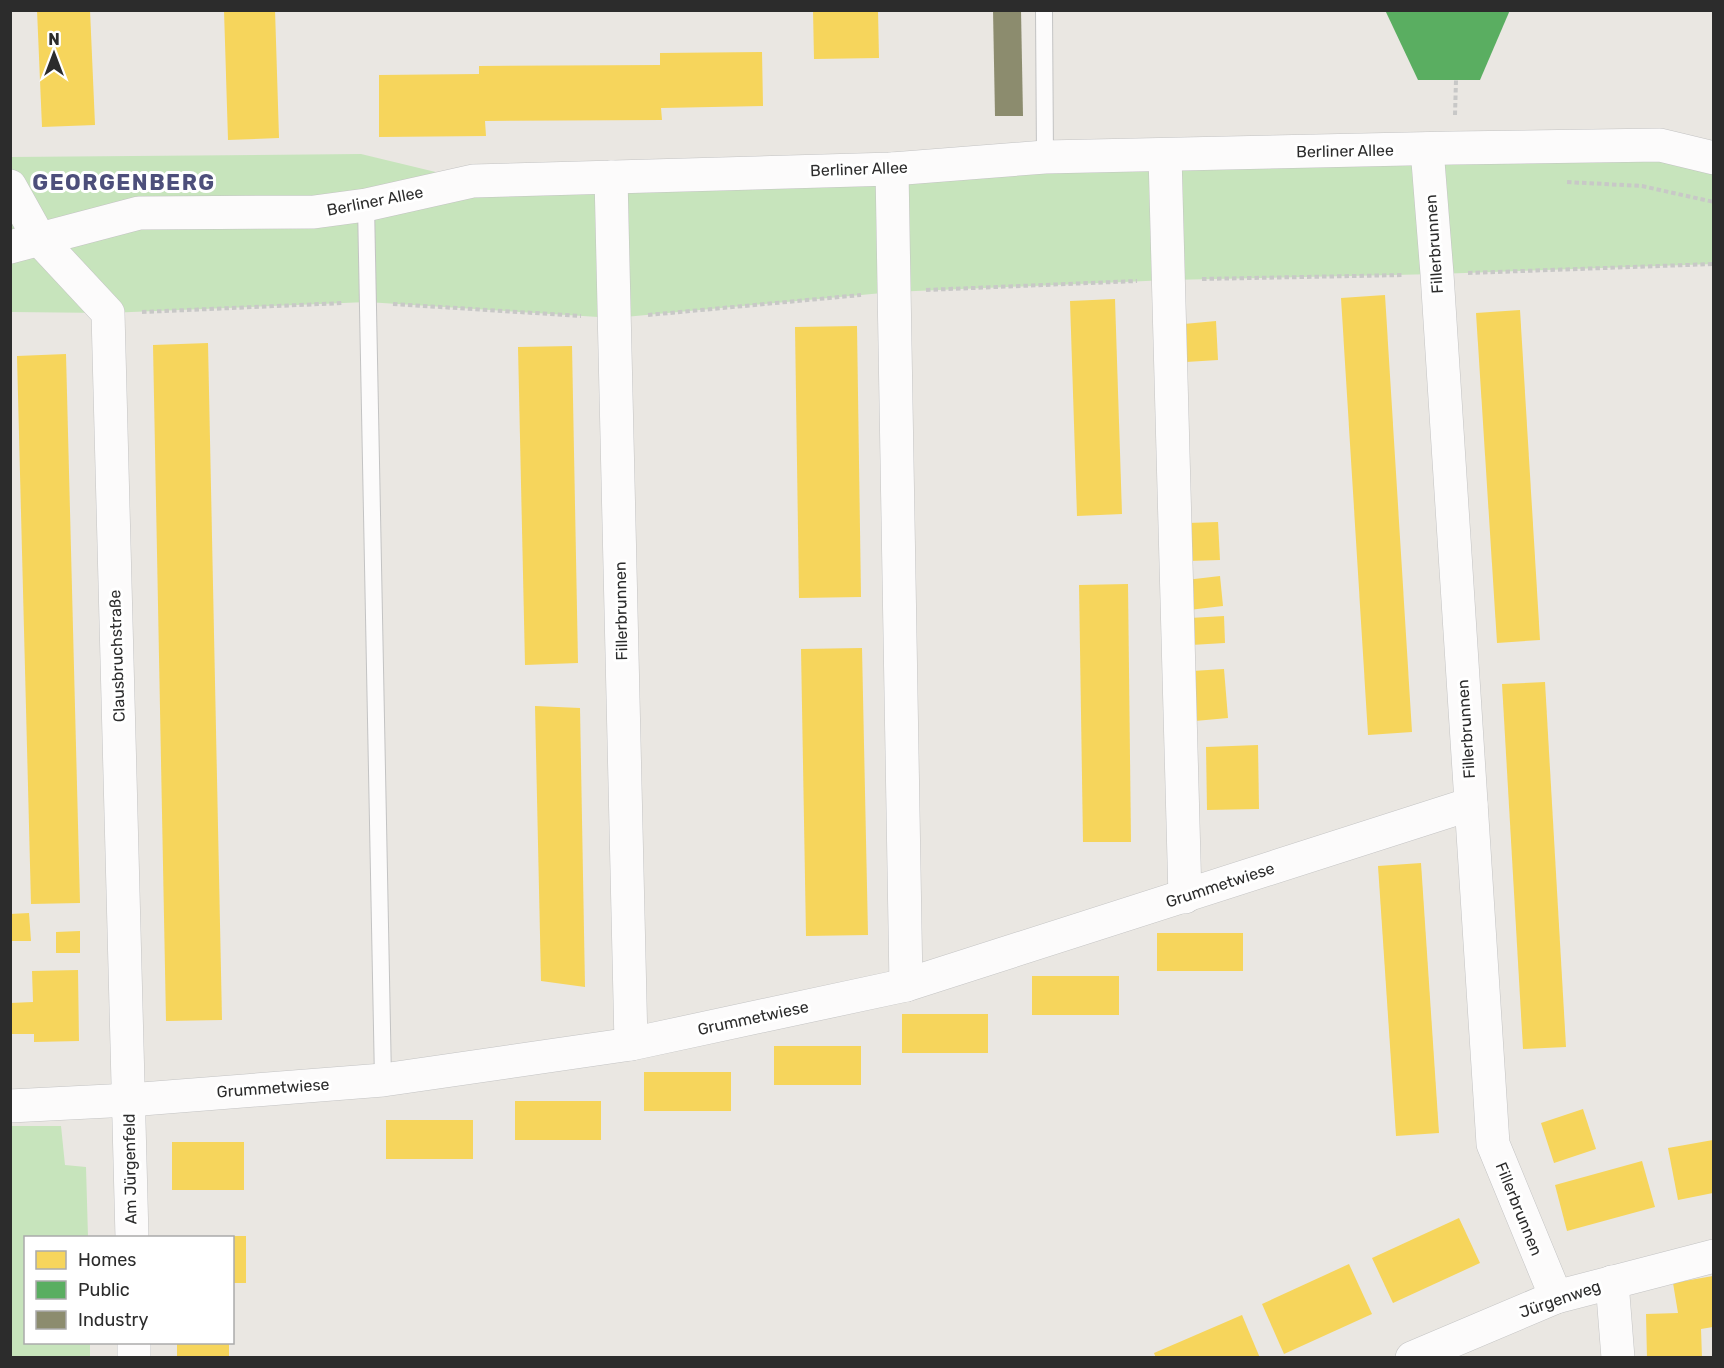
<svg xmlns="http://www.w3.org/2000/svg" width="1724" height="1368" viewBox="0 0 1724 1368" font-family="Rubik,sans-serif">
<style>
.green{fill:#c7e4bc}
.homes{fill:#f6d55c}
.public{fill:#5aae61}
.industry{fill:#8c8c6e}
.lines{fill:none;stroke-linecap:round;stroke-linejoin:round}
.lane-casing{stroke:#c3c3c3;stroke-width:18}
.street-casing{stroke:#c3c3c3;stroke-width:34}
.secondary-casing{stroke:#c3c3c3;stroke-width:34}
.path{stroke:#c8c8c7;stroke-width:4;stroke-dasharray:4.5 3;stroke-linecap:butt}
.lane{stroke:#fcfbfb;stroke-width:16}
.street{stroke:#fcfbfb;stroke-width:33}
.secondary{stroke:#fcfbfb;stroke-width:33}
.labels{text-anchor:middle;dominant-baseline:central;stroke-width:6;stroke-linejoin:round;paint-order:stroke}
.street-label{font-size:16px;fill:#2c2c2c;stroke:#fff}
.district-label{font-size:22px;font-weight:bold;letter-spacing:1.5px;fill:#4d4f7b;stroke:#fff}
</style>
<rect width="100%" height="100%" fill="#eae7e2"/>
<!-- green -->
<g class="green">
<path d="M361 154 473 181 1713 158V264L1437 274 1168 280 893 292 614 318 367 302 108 313 11 312 10 157Z"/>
<path d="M11 1126H61L65 1165 86 1167 88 1237 26 1238V1342L90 1343V1357H11Z"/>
</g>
<!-- homes -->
<g class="homes">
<path d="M37 10H90L95 125 42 127Z"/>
<path d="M224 10H275L279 138 228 140Z"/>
<path d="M813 10H878L879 58 814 59Z"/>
<path d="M762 52 763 106 661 108 662 120 485 121 486 136 379 137V75L479 74V66L660 65V53Z"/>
<path d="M1385 295 1412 732 1368 735 1341 298Z"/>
<path d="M1115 299 1122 514 1077 516 1070 301Z"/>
<path d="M1520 310 1540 640 1497 643 1476 313Z"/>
<path d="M1216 321 1218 360 1186 362 1184 324Z"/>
<path d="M857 326 861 597 799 598 795 327Z"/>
<path d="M208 343 222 1020 166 1021 153 345Z"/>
<path d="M572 346 578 663 525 665 518 347Z"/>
<path d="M66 354 80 903 31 904 17 356Z"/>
<path d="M1218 522 1220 560 1188 561 1187 523Z"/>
<path d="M1220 576 1223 606 1189 610 1186 580Z"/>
<path d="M1128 584 1131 842H1083L1079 585Z"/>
<path d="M1224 616 1225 643 1191 645 1190 618Z"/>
<path d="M862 648 868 935 806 936 801 649Z"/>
<path d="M1224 669 1228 718 1195 721 1192 671Z"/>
<path d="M1545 682 1566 1047 1523 1049 1502 684Z"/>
<path d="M535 706 580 708 585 987 541 981Z"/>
<path d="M1258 745 1259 809 1207 810 1206 747Z"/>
<path d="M1421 863 1439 1133 1396 1136 1378 866Z"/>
<path d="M29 913 31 941H10V914Z"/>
<path d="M80 931V953H56V932Z"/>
<rect x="1157" y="933" width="86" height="38"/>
<path d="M78 970 79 1041 34 1042V1034H10V1003L33 1002 32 971Z"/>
<rect x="1032" y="976" width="87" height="39"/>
<rect x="902" y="1014" width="86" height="39"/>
<rect x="774" y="1046" width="87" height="39"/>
<rect x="644" y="1072" width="87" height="39"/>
<rect x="515" y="1101" width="86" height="39"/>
<path d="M1583 1109 1596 1149 1554 1163 1541 1123Z"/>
<rect x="386" y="1120" width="87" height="39"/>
<path d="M1713 1140V1193L1678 1200 1668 1148Z"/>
<rect x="172" y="1142" width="72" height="48"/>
<path d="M1642 1161 1655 1207 1567 1231 1555 1185Z"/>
<path d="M1459 1218 1480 1263 1393 1303 1372 1258Z"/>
<rect x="232" y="1236" width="14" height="47"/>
<path d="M1349 1264 1372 1314 1284 1354 1262 1304Z"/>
<path d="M1713 1276V1327L1701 1329 1702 1358H1647L1646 1314 1678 1313 1673 1283Z"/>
<path d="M1242 1315 1260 1358H1156L1154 1353Z"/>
<rect x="177" y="1342" width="52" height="16"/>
</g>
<!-- public -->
<path class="public" d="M1385 10H1510L1480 80H1418Z"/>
<!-- industry -->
<path class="industry" d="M993 10H1021L1023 116H995Z"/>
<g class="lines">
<!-- lane casing -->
<g class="lane-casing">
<g id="lane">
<path d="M1044 10 1045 157"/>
<path d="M366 205 383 1080"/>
</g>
</g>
<!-- street casing -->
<g class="street-casing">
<g id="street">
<path d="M1427 149 1437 274 1493 1144 1556 1297"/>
<path d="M1165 155 1185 897"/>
<path d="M892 169 906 985"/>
<path d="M611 177 631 1044"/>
<path d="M10 186 40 240 108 313 132 1238"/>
<path d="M10 1106 129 1100 383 1080 631 1044 906 985 1471 804"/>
<path d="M1612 1282 1618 1358"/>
<path d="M134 1342V1358"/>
<path d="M1412 1358 1556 1297 1714 1256"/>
</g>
</g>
<!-- secondary casing -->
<g class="secondary-casing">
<path id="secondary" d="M10 247 139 213 314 212 366 205 473 181 892 169 1045 157 1453 148 1660 145 1714 158"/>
</g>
<!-- path -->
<g class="path">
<path d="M1455 115 1456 80"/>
<path d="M1567 182 1642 186 1714 202"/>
<path d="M1468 273 1714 264"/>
<path d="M1202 279 1404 275"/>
<path d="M926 290 1137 281"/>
<path d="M393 304 581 316"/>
<path d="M142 312 344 303"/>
<path d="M648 315 861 295"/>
</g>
<!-- lane -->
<use href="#lane" class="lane"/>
<!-- street -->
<use href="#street" class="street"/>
<!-- secondary -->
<use href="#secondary" class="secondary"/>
</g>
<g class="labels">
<!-- street labels -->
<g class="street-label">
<text transform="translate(1345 151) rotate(-1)">Berliner Allee</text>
<text transform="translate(859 169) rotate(-2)">Berliner Allee</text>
<text transform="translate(375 201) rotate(-11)">Berliner Allee</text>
<text transform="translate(1434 244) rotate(-94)">Fillerbrunnen</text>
<text transform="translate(621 611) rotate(-91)">Fillerbrunnen</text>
<text transform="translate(117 656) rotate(-92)">Clausbruchstraße</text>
<text transform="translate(1466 729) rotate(-94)">Fillerbrunnen</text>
<text transform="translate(1220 885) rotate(-18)">Grummetwiese</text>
<text transform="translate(753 1018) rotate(-12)">Grummetwiese</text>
<text transform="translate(273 1088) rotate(-4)">Grummetwiese</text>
<text transform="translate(130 1169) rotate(-91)">Am Jürgenfeld</text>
<text transform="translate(1519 1209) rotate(68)">Fillerbrunnen</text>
<text transform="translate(1560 1299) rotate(-19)">Jürgenweg</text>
</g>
<!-- district labels -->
<g class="district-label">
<text x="124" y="182">GEORGENBERG</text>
</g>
</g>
<!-- border -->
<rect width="1724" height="1368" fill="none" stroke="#2c2c2c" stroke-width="24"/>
<!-- legend -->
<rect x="24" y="1236" width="210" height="108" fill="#ffffff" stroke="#ababab" stroke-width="1.5"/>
<rect x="36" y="1251" width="30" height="18" fill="#f6d55c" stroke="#ababab" stroke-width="1.5"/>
<text x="78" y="1266" font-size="18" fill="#2c2c2c">Homes</text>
<rect x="36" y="1281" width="30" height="18" fill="#5aae61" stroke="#ababab" stroke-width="1.5"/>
<text x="78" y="1296" font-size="18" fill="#2c2c2c">Public</text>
<rect x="36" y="1311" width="30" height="18" fill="#8c8c6e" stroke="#ababab" stroke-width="1.5"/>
<text x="78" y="1326" font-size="18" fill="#2c2c2c">Industry</text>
<!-- north arrow -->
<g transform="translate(54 54)" stroke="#ffffff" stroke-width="4.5" paint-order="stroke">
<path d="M0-4.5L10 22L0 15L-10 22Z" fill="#2c2c2c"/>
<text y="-9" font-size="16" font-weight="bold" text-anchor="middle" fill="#2c2c2c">N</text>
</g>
</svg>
